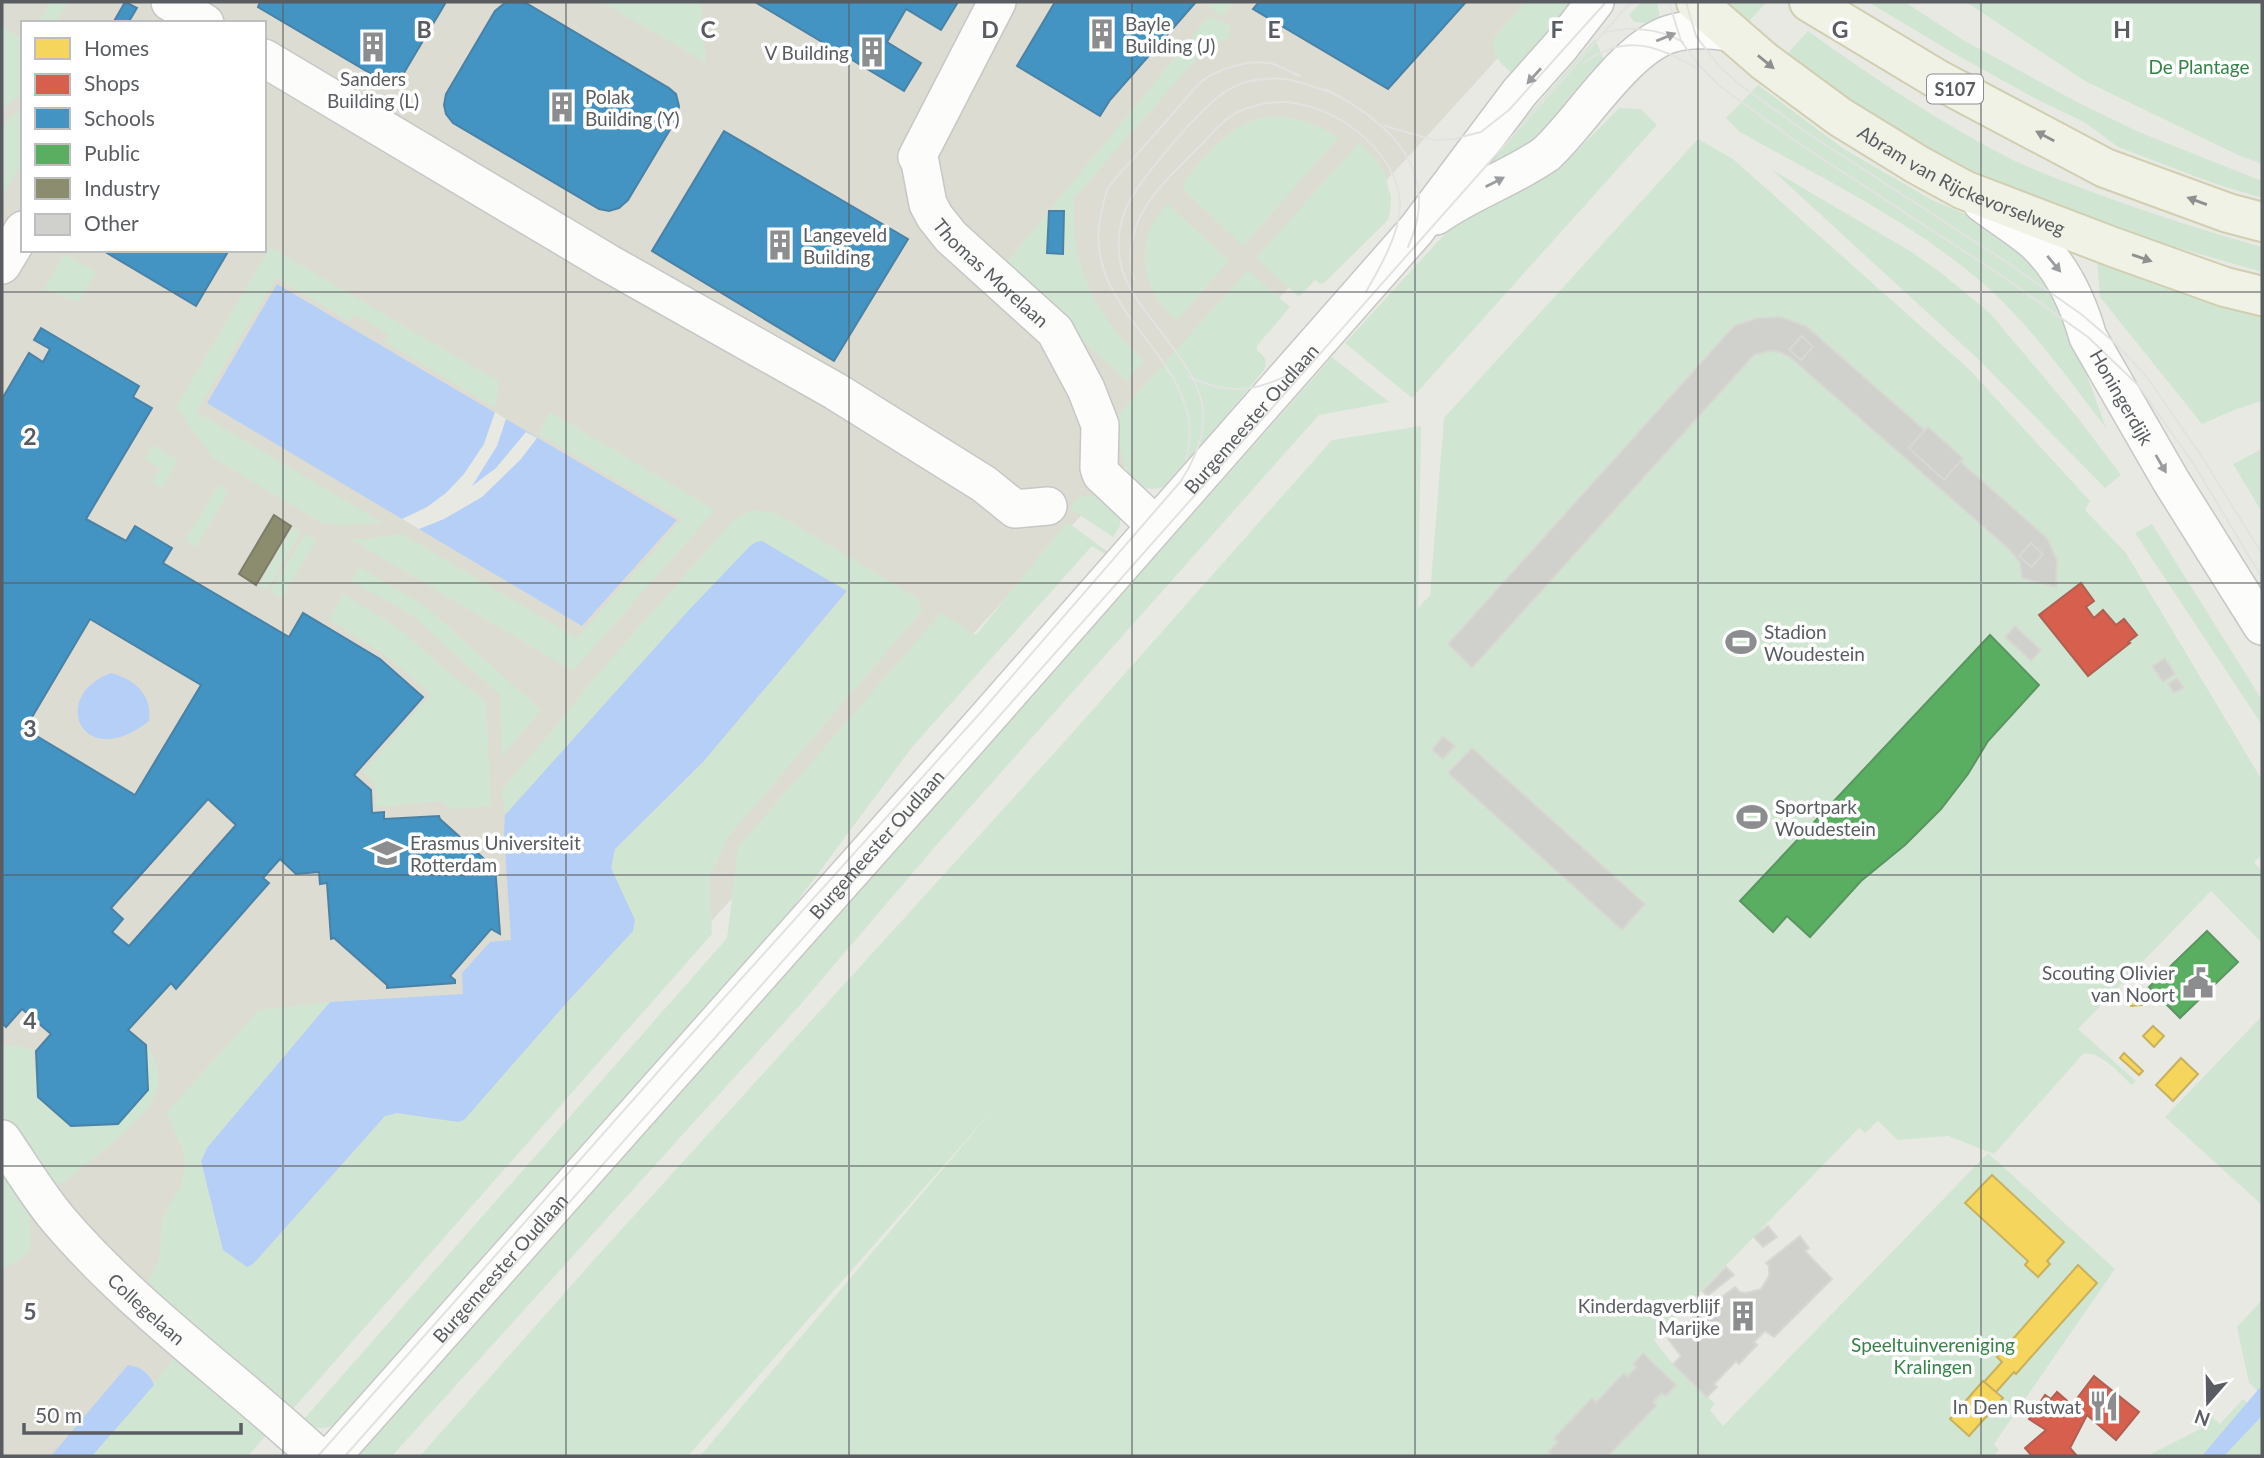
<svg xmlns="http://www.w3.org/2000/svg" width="2264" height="1458" viewBox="0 0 2264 1458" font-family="Lato,sans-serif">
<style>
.education{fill:#dddcd3;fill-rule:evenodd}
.green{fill:#d1e6d2}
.water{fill:#b6cff6}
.pier{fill:#e9e9e4}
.homes{fill:#f6d55c;stroke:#c7b15e;stroke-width:2}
.shops{fill:#d6604d;stroke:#b05f53;stroke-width:2}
.schools{fill:#4393c3;stroke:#4a82a6;stroke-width:2;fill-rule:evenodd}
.public{fill:#5aae61;stroke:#5a9561;stroke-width:2}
.industry{fill:#8c8c6e;stroke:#7d7e6a;stroke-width:2}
.building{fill:#d0d0cd;stroke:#d8d8d3;stroke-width:2}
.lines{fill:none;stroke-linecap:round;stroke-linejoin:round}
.minor-casing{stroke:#c6c7c6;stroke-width:40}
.major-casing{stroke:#d1ceb1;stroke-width:42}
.minor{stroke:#fcfcfb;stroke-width:37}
.major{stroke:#f1f2e6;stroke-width:38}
.tram{stroke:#e2e2e1;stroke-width:2}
.oneway{fill:#9a9c9f}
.oneway2{fill:#8e9090}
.grid{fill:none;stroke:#595c61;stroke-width:2;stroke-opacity:0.55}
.labels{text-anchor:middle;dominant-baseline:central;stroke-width:7;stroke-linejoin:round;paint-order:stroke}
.shield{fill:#fff;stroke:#8b8d90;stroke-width:2}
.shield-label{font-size:18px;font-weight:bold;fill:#595c61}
.poi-label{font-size:19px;fill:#595c61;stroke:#fff;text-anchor:start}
.park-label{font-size:19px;fill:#368348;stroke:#fff}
.street-label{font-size:19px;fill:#595c61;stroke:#fff}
.grid-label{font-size:23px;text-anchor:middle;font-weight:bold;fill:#595c61;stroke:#fff;stroke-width:7;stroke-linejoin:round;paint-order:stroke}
</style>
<rect width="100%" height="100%" fill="#e9e9e4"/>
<!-- education -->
<path class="education" d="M2 2H1549L224 1456H2ZM23 23H264V250H23Z"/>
<!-- green -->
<g class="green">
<path d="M51 2H68L55 23H38Z"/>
<path d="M602 2H701L706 63Z"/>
<path d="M1209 2H1234L1222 16 1206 5Z"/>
<path d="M1525 2H1579L1519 79C1506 67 1489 58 1494 38Z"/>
<path d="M1641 2H1657L1661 25 1634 22 1629 15Z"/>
<path d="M1727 2H1767L1748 22 1731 8Z"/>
<path d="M1868 2H1905L1963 40 2081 104 2139 132 2262 181V198L2210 182 2118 147 2084 122 2036 99 1950 51Z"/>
<path d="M1966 2H2262V164L2240 156 2085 81Z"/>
<path d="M1209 16 1230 26 1229 38 1203 51 1074 198C1075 215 1073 235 1077 252 1089 299 1109 328 1144 361L1127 381 1003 267Z"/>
<path d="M2 27 23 39V94L2 109Z"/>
<path d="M1808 31C1872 77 1940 123 2011 159 2038 172 2066 182 2095 193 2150 213 2205 231 2262 247V272L2144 238 2011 195 1892 131 1788 53Z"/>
<path d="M1595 39 1608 70 1573 114 1516 153 1485 164Z"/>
<path d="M1758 85 1844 149 1932 200 1982 221 2035 254 2072 334 2106 428C2068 379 2032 327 1985 285 1913 222 1823 179 1740 132L1726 118Z"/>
<path d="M23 108V161L4 193 2 192V128L11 116Z"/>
<path d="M1619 108 1641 109 1657 125 1412 398 1345 343 1443 236 1472 212 1544 174 1571 157Z"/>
<path d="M1273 116C1297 117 1318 124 1338 138L1243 246 1184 190 1185 180C1210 151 1233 120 1273 116Z"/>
<path d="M1698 139 1733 159 1969 369 2090 501 2085 510 2126 553 2262 780V855L2254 862 2262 871V943L2211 891 2078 1029 2136 1081 2132 1085C2120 1075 2100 1050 2083 1054L1994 1154 1948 1136 1898 1140 1878 1121 1865 1133 1859 1128 1654 1340 1673 1364 1715 1404 1710 1410 1723 1426 1988 1153 2115 1269 1994 1444 1999 1450 1993 1456H700L991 1112 688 1456H420L600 1253 1065 741 1332 440 1421 426 1418 608 1430 595 1444 418Z"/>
<path d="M1359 143 1375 158 1384 172 1391 197 1390 213 1388 220 1325 282 1321 284 1315 280 1299 297 1256 258Z"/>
<path d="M1771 169 1910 251 1939 271 1990 313 2078 418 2121 475 2105 488 1979 360Z"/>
<path d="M1168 204 1229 261 1177 320C1140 292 1132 237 1168 204Z"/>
<path d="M270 247 499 382 495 408 385 342 389 335 354 314 349 321 276 278 196 412 383 523 343 525 322 523 213 458 176 407Z"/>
<path d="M64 254 96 272 79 302 44 289Z"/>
<path d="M2097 260 2262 307V401L2237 409 2202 424 2100 297Z"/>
<path d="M1248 270 1290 307 1257 346V350C1265 357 1268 360 1264 370L1169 485C1124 504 1122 452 1115 422L1117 416Z"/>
<path d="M1332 357 1389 402 1319 415 934 848 800 1005 392 1456H353L1031 697Z"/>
<path d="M550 412 715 510 573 671 350 539H366L402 534 577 638 682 519 539 434Z"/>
<path d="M153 445 178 460 162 488 152 483 160 468 145 459Z"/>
<path d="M2262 449V512L2233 464Z"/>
<path d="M219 484 228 493 196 547 185 540Z"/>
<path d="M1083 496C1103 496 1108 501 1120 515V526L1113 537 1069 508 1077 499Z"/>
<path d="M754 510 775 513 919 599 922 611 728 837 709 878 712 934 292 1410 149 1284C149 1274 156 1268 159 1259 162 1247 160 1234 162 1221 165 1211 172 1202 177 1193 195 1156 179 1147 167 1112L259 1010 330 1002 207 1148 247 1267 253 1264 385 1116 397 1113 458 1122 633 931 635 920 611 868 615 849 703 762 847 592 762 541 756 542 688 611 505 815 502 789 563 718 587 686 731 523 742 515Z"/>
<path d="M1067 522 1108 552 1106 555 1092 546 913 746 773 934 342 1421C327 1430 317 1431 303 1420L727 938 738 847 941 613 976 635Z"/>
<path d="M2152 524 2262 700V725L2135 533Z"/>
<path d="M293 527 301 532 267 590 259 585Z"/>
<path d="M305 534 316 540 282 598 270 591Z"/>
<path d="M359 567 425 606 541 710 502 756 500 695 411 614 351 581Z"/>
<path d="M343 594 401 630 438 664 486 701 491 806 449 809 442 801 377 807 375 784 363 772 431 694 383 653 329 620Z"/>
<path d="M2262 1016V1205L2165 1117Z"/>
<path d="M2 1045 28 1048 33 1051 38 1097 73 1127 118 1124 147 1092 148 1090 146 1045C152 1050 153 1056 156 1064 159 1074 160 1085 155 1096 144 1121 91 1160 68 1179L61 1183 50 1181 2 1117Z"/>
<path d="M2 1168 29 1212 31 1247 24 1257 2 1270Z"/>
<path d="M2262 1300V1385L2258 1391 2249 1383 2237 1327Z"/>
<path d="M178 1354 268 1433 248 1456H92Z"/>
<path d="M2243 1399 2255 1410 2262 1401V1456H2147L2200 1429 2211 1416 2220 1424Z"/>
</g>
<!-- water -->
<g class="water">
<path d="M277 284 677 520 582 626 207 403Z"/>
<path d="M762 541 847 591 703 762 615 849 611 868 635 920 633 931 570 999 464 1120 458 1122 397 1113 385 1116 253 1264 247 1267 223 1250 201 1161 207 1148 330 1002 463 994 462 973 490 942 511 940 504 833 505 815 688 611 750 546 756 542Z"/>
<path d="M111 673C135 680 152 694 149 721 82 774 48 696 111 673Z"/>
<path d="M128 1365C141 1367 149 1373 154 1385L92 1456H51Z"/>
<path d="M2262 1385V1414L2260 1418 2224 1456H2202Z"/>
</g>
<!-- pier -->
<path class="pier" d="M495 412 506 419 497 446 472 486 496 468 526 432 537 438 521 459 482 497 444 519 419 529 402 519 427 507 446 493 464 474 484 444Z"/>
<!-- homes -->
<g class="homes">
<path d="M2132 996 2143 997 2142 1005 2131 1006Z"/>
<path d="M2153 1026 2164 1036 2154 1047 2143 1036Z"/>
<path d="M2124 1053 2143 1071 2139 1075 2120 1058Z"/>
<path d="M2181 1058 2198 1074 2173 1101 2156 1085Z"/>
<path d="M1992 1175 2064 1242 2047 1261 2050 1264 2038 1277 2025 1265 2028 1261 1965 1203Z"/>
<path d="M2078 1265 2097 1283 2016 1374 2014 1372 1996 1392 1984 1382 2002 1362 1997 1357Z"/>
<path d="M1983 1381 2003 1398 1969 1436 1950 1419Z"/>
</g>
<!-- shops -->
<g class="shops">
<path d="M2081 583 2094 601 2086 607 2094 618 2103 610 2116 625 2124 619 2137 635 2128 642 2130 643 2088 676 2039 615Z"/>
<path d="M2094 1376 2139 1412 2116 1440 2087 1415 2070 1448 2077 1456H2032L2025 1448 2046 1430 2029 1419 2045 1395 2051 1399 2057 1392 2072 1405Z"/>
</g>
<!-- schools -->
<g class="schools">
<path d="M125 2 137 8 128 23H113Z"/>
<path d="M260 2H446L395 88 258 7Z"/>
<path d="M506 2 526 3 669 88 676 94 679 106 677 118 628 200 619 208 609 211 599 209 453 123 446 114 444 105 446 94 495 11Z"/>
<path d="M755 2H958L941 30 906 9 887 42 921 63 904 91Z"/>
<path d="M1055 2H1196L1110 100 1100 116 1017 66Z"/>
<path d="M1259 2H1466L1388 89 1253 9Z"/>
<path d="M724 131 908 239 834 361 652 251Z"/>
<path d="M1049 211H1064L1063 254 1047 253Z"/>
<path d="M102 250H229L196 306Z"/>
<path d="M41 328 139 386 133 397 152 408 86 519 126 541 135 526 172 548 163 563 289 637 303 613 380 659 423 697 354 775 371 790 372 813 384 812V819L439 816 440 819 492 866 495 865 500 934 491 929 450 976 455 980V983L387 988V985L334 938 331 939 327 883 320 884 319 872 296 874 280 859 263 878 269 883 176 989 171 983 128 1030 146 1045 148 1090 118 1124 71 1126 38 1097 36 1051 51 1034 22 1009 6 1027 2 1023V399L29 353 43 362 50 349 34 340ZM90 619 201 685 135 795 25 729ZM208 799 236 825 129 946 112 932 123 919 111 908Z"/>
</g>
<!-- public -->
<g class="public">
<path d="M1990 635 2039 685 1988 741 1968 774 1941 809 1905 845 1861 881 1810 937 1787 916 1773 932 1740 901Z"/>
<path d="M2207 931 2238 962 2180 1018 2149 987Z"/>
</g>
<!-- industry -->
<path class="industry" d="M274 515 291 526 256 585 239 574Z"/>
<!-- building -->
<g class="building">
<path d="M1781 317 1806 326 2047 538 2057 560 2056 587 2022 578 2020 562 2010 550 1790 357 1779 352 1769 351 1754 355 1472 668 1448 644 1734 326 1757 318Z"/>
<path d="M1802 336 1813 347 1801 360 1789 350Z"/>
<path d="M1928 427 1963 458 1944 480 1909 448Z"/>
<path d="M2031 543 2043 554 2031 567 2019 556Z"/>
<path d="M2015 626 2041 650 2031 661 2005 637Z"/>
<path d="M2165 658 2175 674 2163 682 2152 666Z"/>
<path d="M2177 678 2184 688 2174 693 2168 684Z"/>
<path d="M1443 736 1455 746 1443 759 1432 750Z"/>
<path d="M1472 748 1645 904 1622 930 1448 773Z"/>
<path d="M1768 1226 1777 1237 1763 1247 1754 1237Z"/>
<path d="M1800 1236 1809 1248 1805 1251 1832 1279 1774 1337 1765 1331 1754 1342 1757 1345 1739 1364 1736 1361 1714 1384 1717 1387 1707 1397 1673 1364 1681 1356 1668 1339 1691 1320 1699 1309 1711 1305 1735 1287 1740 1292 1746 1293 1761 1289 1769 1276V1266L1766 1263Z"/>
<path d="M1726 1267 1734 1275 1707 1296 1703 1291Z"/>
<path d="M1643 1353 1676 1385 1666 1396 1662 1393 1653 1402 1657 1405 1608 1456H1551L1552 1455 1548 1452 1558 1442 1554 1438 1592 1398 1596 1402 1624 1373 1627 1377 1636 1368 1633 1364Z"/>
</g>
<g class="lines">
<!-- minor casing -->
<g class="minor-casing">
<g id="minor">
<path d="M170 2 205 23"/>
<path id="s1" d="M997 2 917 157 920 162 928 204 935 217 951 237 1055 331 1086 389 1100 425 1099 468 1101 474 1155 525"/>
<path d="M264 58 608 263 835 391 984 484 1015 509 1048 506"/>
<path id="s2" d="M1982 203C1999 216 2019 228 2035 242 2062 267 2078 302 2088 337L2171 481 2262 626"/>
<path d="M1436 216C1471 191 1512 178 1546 154 1582 121 1624 49 1670 34 1689 28 1709 29 1729 32"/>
<path d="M2 265 23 230"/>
<path id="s3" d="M2 1139C20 1165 37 1194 57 1218 132 1307 232 1377 317 1456"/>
<path id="s4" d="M332 1456 936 776 1416 230 1519 93 1560 47 1595 2"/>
</g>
</g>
<!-- major casing -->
<g class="major-casing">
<g id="major">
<path id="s5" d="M1696 2 1764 61 1840 117 1918 165 1964 190 2113 247 2225 287 2262 296"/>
<path d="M1809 2 1937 79 2105 168 2228 213 2262 222"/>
</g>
</g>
<!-- minor -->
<use href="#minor" class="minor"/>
<!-- major -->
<use href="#major" class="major"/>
<!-- tram -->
<g class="tram">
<path d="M1669 2 1681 41 1698 64 1721 87 1797 142 2002 276 2088 337 2138 385 2195 466 2262 578"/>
<path d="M1686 2 1696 36 1718 65 1740 85 1803 130 2008 263 2081 314 2115 343 2147 377 2204 460 2262 554"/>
<path d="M1602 33C1629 26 1659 28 1683 42"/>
<path d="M1583 63C1624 34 1656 44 1696 68"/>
<path d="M1325 89C1389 121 1443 171 1408 247"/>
<path d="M1385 126 1434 140 1453 139 1481 132 1509 110 1606 2"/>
<path d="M1134 279C1127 259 1131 236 1140 217 1153 190 1178 169 1198 148 1208 138 1217 126 1228 118 1239 110 1255 105 1268 103 1323 94 1402 149 1400 208 1398 237 1380 267 1366 292"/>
<path d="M1189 377C1232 397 1261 391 1301 368"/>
<path d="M1186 460C1213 362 1082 317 1100 219 1102 209 1104 197 1108 188 1114 178 1125 168 1133 159 1154 135 1175 111 1196 87 1212 69 1253 57 1276 65 1284 68 1292 73 1300 76"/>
<path d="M318 1456 679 1048 981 712 1181 481C1229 405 1191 373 1146 312 1134 295 1123 280 1120 260 1117 244 1119 228 1124 213 1135 183 1193 118 1218 97 1225 91 1237 85 1246 82 1282 73 1301 82 1334 94"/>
<path d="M345 1456 1631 2"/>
</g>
</g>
<!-- one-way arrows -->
<defs><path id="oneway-solid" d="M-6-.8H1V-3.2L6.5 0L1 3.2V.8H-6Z" transform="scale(1.75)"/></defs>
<g class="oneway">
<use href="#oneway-solid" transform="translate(1666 37) rotate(-22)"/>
<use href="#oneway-solid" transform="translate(1534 76) rotate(132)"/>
<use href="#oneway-solid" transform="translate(1495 182) rotate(-27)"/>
<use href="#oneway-solid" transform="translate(2054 264) rotate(50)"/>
<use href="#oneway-solid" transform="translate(2161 464) rotate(60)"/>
</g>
<g class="oneway2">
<use href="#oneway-solid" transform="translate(1766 62) rotate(39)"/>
<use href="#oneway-solid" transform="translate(2045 136) rotate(-152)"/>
<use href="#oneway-solid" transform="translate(2197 201) rotate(-160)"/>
<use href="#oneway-solid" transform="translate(2142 258) rotate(19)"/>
</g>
<!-- grid -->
<path class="grid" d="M283 2V1456M566 2V1456M849 2V1456M1132 2V1456M1415 2V1456M1698 2V1456M1981 2V1456M2 292H2262M2 583H2262M2 875H2262M2 1166H2262"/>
<!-- icons -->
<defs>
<g id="building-bare" transform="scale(2.415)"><path d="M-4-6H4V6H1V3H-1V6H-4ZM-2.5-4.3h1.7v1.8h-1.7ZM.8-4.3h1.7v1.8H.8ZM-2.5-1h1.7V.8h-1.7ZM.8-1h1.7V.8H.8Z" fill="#8b8d8f" stroke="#fff" stroke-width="2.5" paint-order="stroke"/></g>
<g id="stadium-bare" transform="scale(2.415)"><path d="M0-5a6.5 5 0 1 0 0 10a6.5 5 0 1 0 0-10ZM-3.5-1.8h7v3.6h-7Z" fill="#8b8d8f" stroke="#fff" stroke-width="2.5" paint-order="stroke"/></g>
<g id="university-bare" transform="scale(2.415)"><path d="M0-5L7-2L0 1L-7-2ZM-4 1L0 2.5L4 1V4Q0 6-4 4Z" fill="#8b8d8f" stroke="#fff" stroke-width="2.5" paint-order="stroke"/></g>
<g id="civic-bare" transform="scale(2.415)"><path d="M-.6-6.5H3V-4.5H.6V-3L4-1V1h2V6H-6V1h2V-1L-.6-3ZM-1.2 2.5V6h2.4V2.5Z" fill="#8b8d8f" stroke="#fff" stroke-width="2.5" paint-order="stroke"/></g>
<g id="restaurant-bare" transform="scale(2.415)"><path d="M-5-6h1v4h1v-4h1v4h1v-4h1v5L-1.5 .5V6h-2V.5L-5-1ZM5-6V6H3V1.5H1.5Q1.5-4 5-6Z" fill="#8b8d8f" stroke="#fff" stroke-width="2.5" paint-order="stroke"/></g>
</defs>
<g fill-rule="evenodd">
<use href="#building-bare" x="1102" y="34"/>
<use href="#building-bare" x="373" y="47"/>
<use href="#building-bare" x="872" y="52"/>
<use href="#building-bare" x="562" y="107"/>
<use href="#building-bare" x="780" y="245"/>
<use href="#stadium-bare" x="1741" y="642"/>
<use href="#stadium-bare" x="1752" y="817"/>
<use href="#university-bare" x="387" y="853"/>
<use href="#civic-bare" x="2198" y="983"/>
<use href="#building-bare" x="1743" y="1316"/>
<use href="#restaurant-bare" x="2104" y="1406"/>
</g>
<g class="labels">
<!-- shield labels -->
<rect class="shield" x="1927" y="74.5" width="56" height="29" rx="5"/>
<g class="shield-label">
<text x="1955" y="89">S107</text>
</g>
<!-- poi labels -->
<g class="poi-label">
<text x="1125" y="23">Bayle<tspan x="1125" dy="22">Building (J)</tspan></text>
<text x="849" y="52" text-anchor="end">V Building</text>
<text x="373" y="78" text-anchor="middle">Sanders<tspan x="373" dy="22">Building (L)</tspan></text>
<text x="585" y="96">Polak<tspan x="585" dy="22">Building (Y)</tspan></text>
<text x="803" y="234">Langeveld<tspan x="803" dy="22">Building</tspan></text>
<text x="1764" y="631">Stadion<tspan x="1764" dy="22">Woudestein</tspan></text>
<text x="1775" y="806">Sportpark<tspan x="1775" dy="22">Woudestein</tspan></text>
<text x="410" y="842">Erasmus Universiteit<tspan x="410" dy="22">Rotterdam</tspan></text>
<text x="2175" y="972" text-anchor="end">Scouting Olivier<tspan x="2175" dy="22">van Noort</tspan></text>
<text x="1720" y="1305" text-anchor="end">Kinderdagverblijf<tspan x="1720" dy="22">Marijke</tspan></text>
<text x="2081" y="1406" text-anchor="end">In Den Rustwat</text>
</g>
<!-- park labels -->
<g class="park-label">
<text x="2199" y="66">De Plantage</text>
<text x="1933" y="1344">Speeltuinvereniging<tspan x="1933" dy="22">Kralingen</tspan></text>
</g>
<!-- street labels -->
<g class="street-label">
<text stroke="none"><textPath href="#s5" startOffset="322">Abram van Rijckevorselweg</textPath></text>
<text stroke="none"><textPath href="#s1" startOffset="317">Thomas Morelaan</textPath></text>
<text stroke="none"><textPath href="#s2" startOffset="245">Honingerdijk</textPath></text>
<text stroke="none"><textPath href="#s4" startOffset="1386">Burgemeester Oudlaan</textPath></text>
<text stroke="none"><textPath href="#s4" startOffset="819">Burgemeester Oudlaan</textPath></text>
<text stroke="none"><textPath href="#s4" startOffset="252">Burgemeester Oudlaan</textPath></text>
<text stroke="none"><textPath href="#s3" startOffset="224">Collegelaan</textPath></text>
</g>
</g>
<g class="grid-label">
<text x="424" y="38">B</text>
<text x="708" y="38">C</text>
<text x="990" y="38">D</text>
<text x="1274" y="38">E</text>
<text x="1557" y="38">F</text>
<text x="1840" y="38">G</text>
<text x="2122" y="38">H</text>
<text x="30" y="445">2</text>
<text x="30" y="737">3</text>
<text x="30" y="1029">4</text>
<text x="30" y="1320">5</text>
</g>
<!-- border -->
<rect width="2264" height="1458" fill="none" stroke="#595c61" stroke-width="7"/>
<!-- legend -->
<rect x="21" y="21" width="245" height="231" fill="#ffffff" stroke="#bdbec0" stroke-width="2"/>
<rect x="35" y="38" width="35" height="21" fill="#f6d55c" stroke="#bdbec0" stroke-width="2"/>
<text x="84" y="56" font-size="21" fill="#595c61">Homes</text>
<rect x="35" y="74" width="35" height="21" fill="#d6604d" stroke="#bdbec0" stroke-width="2"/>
<text x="84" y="91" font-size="21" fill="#595c61">Shops</text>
<rect x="35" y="108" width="35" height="21" fill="#4393c3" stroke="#bdbec0" stroke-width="2"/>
<text x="84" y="126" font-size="21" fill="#595c61">Schools</text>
<rect x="35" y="144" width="35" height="21" fill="#5aae61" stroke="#bdbec0" stroke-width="2"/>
<text x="84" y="161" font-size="21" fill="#595c61">Public</text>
<rect x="35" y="178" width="35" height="21" fill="#8c8c6e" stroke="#bdbec0" stroke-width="2"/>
<text x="84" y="196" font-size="21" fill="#595c61">Industry</text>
<rect x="35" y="214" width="35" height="21" fill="#d0d0cd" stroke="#bdbec0" stroke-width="2"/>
<text x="84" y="231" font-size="21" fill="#595c61">Other</text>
<!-- north arrow -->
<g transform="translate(2208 1402) rotate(200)" stroke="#ffffff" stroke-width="5" paint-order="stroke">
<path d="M0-5L12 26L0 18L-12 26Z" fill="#595c61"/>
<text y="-10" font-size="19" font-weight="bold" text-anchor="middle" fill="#595c61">N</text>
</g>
<!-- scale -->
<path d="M24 1423v10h217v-10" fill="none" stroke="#595c61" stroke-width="3.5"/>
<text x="35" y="1423" font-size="21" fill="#595c61" stroke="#ffffff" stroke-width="5" paint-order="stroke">50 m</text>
</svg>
